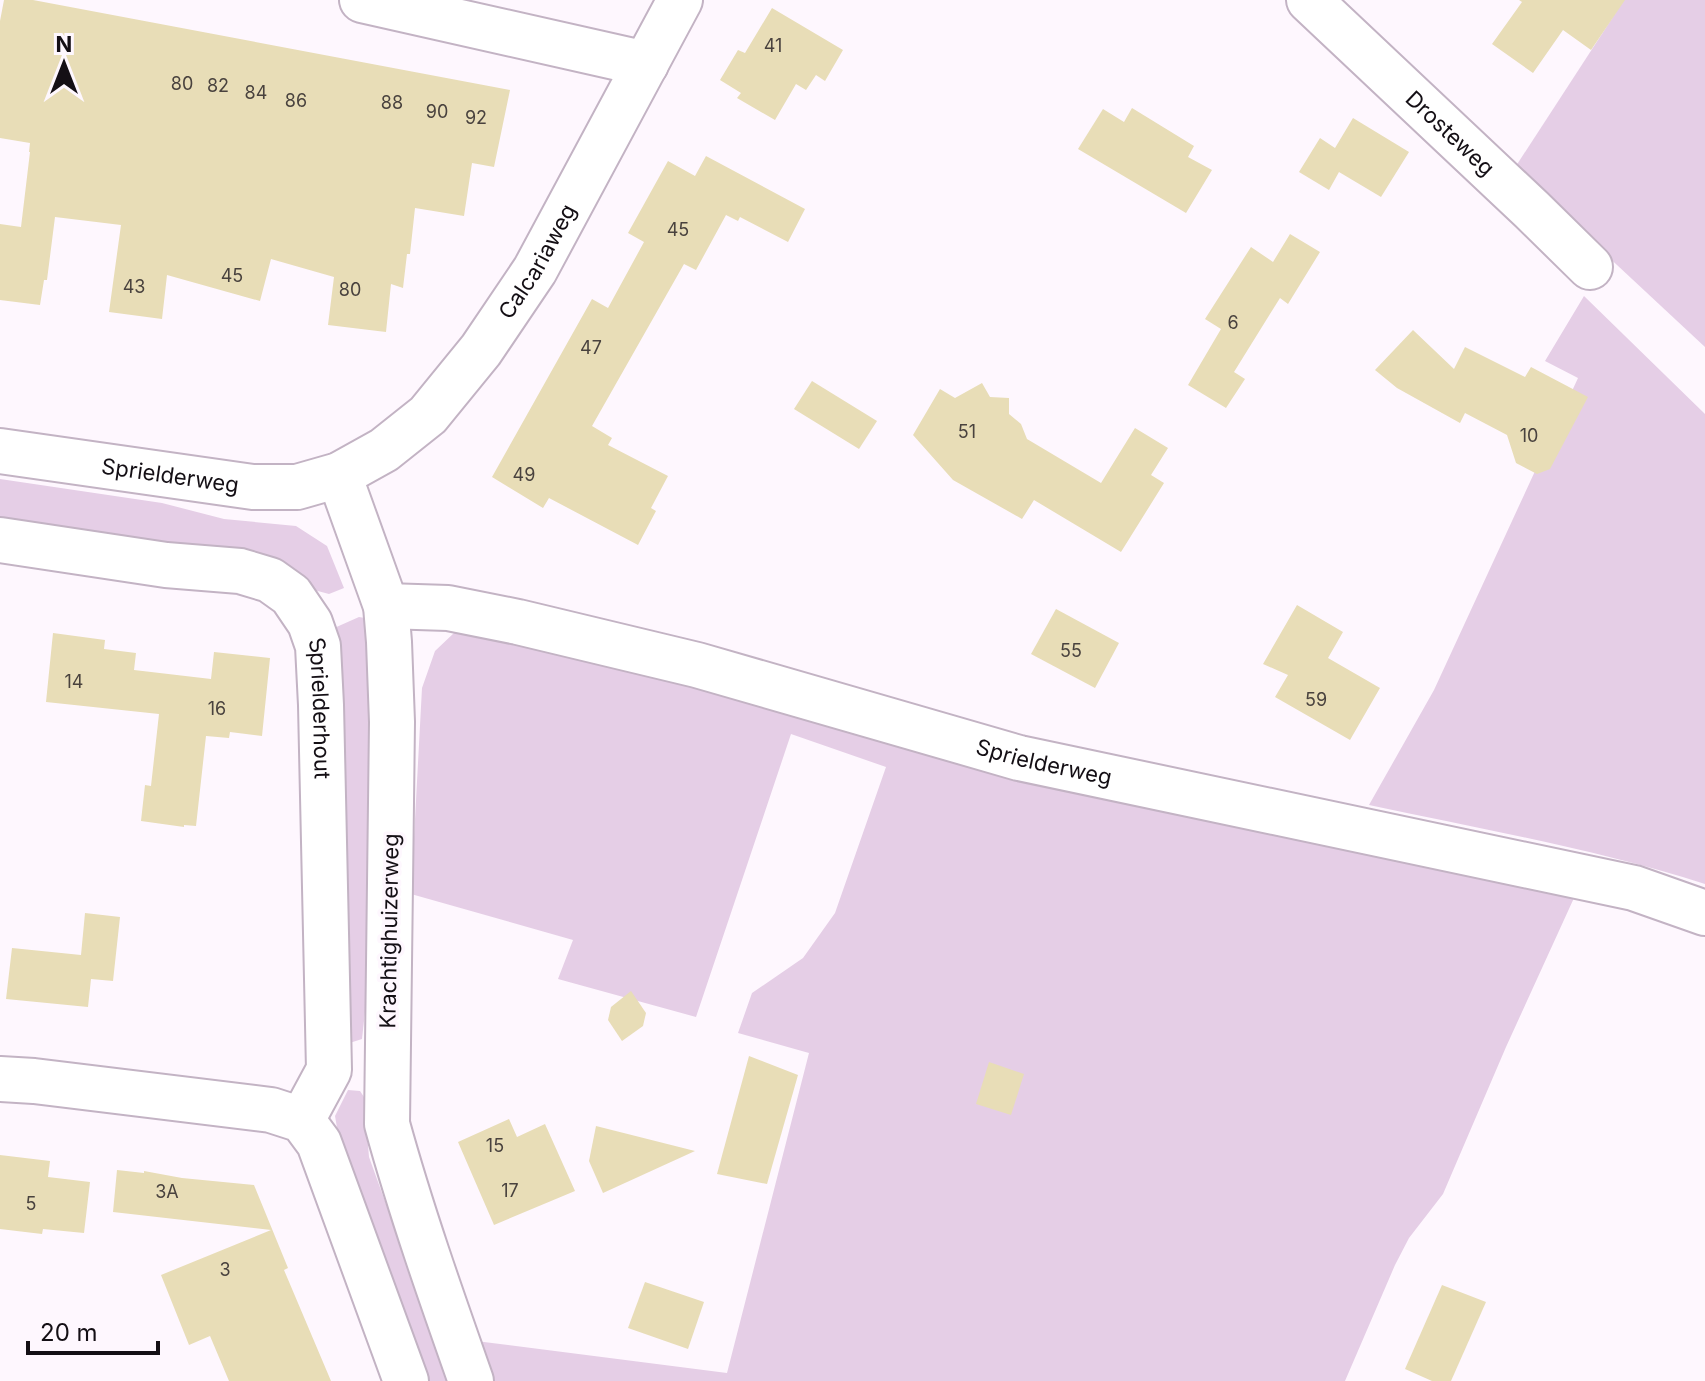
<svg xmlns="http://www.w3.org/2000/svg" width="1705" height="1381" viewBox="0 0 1705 1381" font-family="Inter,sans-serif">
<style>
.green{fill:#e5cee6}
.building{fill:#e8ddb7}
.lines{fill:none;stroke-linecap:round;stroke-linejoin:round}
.street-casing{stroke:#c3b3c4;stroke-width:48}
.street{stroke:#fff;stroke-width:44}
.labels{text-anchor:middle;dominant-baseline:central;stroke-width:7;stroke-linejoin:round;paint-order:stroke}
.number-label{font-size:18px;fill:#49423e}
.street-label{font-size:22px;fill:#140f15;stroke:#fef7fe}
</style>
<rect width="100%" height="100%" fill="#fef7fe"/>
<!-- green -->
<g class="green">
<path d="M1624 0H1705V347L1514 169Z"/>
<path d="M1584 296 1705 414V884C1596 849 1481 829 1369 805L1434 690 1578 378 1545 361Z"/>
<path d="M0 479 162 503 224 519 296 526 327 546 344 588 329 594 314 590 289 570 0 526Z"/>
<path d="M359 617 365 618 368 627 372 763 365 1012 362 1039 337 1047 332 629Z"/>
<path d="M498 631 1017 777 1190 818 1387 847 1579 887 1506 1047 1443 1194 1409 1238 1395 1265 1345 1381H490L476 1341 727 1373 809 1053 738 1033 752 993 803 958 835 913 886 767 791 734 696 1017 558 979 573 940 411 894 422 688 435 651 455 632Z"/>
<path d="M348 1090 360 1091 364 1097 369 1157 450 1381H424L341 1151 335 1116Z"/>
</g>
<!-- building -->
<g class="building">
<path d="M4 0H33L510 90 494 167 472 163 464 216 415 208 410 254H407L403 288 391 284 386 332 328 325 334 277 271 259 260 301 167 275 162 319 109 312 121 225 55 217 47 280H44L40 305 0 300V224L21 227 30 152H29L30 143 0 138V21Z"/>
<path d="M1519 0H1625L1591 50 1563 30 1533 73 1492 44 1522 2Z"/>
<path d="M772 8 843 50 825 81 816 75 806 90 796 84 775 120 737 98 741 93 720 80 738 50 745 53Z"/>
<path d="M1132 108 1194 146 1188 157 1212 170 1186 213 1078 149 1103 109 1124 122Z"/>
<path d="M1353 118 1409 152 1381 197 1339 172 1329 190 1299 172 1320 138 1335 148Z"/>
<path d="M706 156 805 209 788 242 740 217 738 221 726 215 696 270 684 264 592 426 612 438 608 445 668 476 651 508 656 511 638 545 549 498 543 508 492 477 592 299 608 308 644 242 628 233 668 161 695 176Z"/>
<path d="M1290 234 1320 252 1288 304 1280 298 1234 372 1245 379 1226 408 1188 385 1221 329 1205 319 1251 247 1273 262Z"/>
<path d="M1413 330 1454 369 1465 347 1525 377 1531 367 1588 397 1550 469 1537 474 1516 463 1507 435 1465 413 1460 423 1397 388 1375 370Z"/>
<path d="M812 381 877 421 859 449 794 409Z"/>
<path d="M982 383 990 397 1009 398V414L1021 424 1027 439 1101 483 1135 428 1168 448 1151 475 1164 483 1121 552 1034 500 1022 519 953 480 913 435 940 389 955 398Z"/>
<path d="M1297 605 1343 632 1328 658 1380 688 1350 740 1275 697 1288 675 1263 664Z"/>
<path d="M1056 609 1119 643 1095 688 1031 654Z"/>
<path d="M53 633 105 640 104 649 136 653 134 670 211 679 214 652 270 658 262 736 230 732 229 738 206 736 196 826 184 825V827L141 821 145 785 151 786 159 714 46 702Z"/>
<path d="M85 913 120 917 113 981 91 979 88 1007 6 999 12 948 81 955Z"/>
<path d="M631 991 646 1013 643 1026 622 1041 608 1020 611 1007Z"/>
<path d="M749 1056 798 1075 767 1184 717 1174Z"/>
<path d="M989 1062 1024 1074 1011 1115 976 1104Z"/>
<path d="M509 1119 517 1137 545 1124 575 1191 494 1225 458 1142Z"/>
<path d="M596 1126 695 1151 603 1193 589 1161Z"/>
<path d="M0 1155 50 1161 48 1177 90 1182 84 1233 43 1229 42 1234 0 1229Z"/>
<path d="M117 1170 144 1173V1171L182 1178 254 1185 288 1268 284 1270 331 1381H229L210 1336 189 1345 161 1275 271 1230 113 1212Z"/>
<path d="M645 1282 704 1302 688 1349 628 1328Z"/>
<path d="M1442 1285 1486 1302 1451 1381H1432L1405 1369Z"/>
</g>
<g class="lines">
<!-- street casing -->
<g class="street-casing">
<g id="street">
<path d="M362 0 646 64"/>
<path id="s1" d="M1309 0 1532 210 1590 267"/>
<path id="s2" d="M0 451 253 487H297L339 475 384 450 428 415 481 350 535 270 680 0"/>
<path d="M339 475 386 606 389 642 392 722 387 1124C411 1211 441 1296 471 1381"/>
<path id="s3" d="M0 540 166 565 240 571 270 580 291 595 310 623 318 646 321 705 329 1070 302 1120"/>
<path id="s4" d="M386 606 448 608 518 622 697 665 1019 758 1634 888 1705 913"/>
<path d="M0 1079 34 1081 271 1110 302 1120 319 1143 406 1381"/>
</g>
</g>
<!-- street -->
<use href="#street" class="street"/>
</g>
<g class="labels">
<!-- number labels -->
<g class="number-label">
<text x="773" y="45">41</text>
<text x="182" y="83">80</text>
<text x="218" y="85">82</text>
<text x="256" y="92">84</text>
<text x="296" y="100">86</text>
<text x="392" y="102">88</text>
<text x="437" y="111">90</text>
<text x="476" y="117">92</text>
<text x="678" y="229">45</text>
<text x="232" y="275">45</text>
<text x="134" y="286">43</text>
<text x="350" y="289">80</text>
<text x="1233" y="322">6</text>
<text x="591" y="347">47</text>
<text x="967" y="431">51</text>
<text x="1529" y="435">10</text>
<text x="524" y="474">49</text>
<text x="1071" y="650">55</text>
<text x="74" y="681">14</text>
<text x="1316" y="699">59</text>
<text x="217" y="708">16</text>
<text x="495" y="1145">15</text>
<text x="510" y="1190">17</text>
<text x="167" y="1191">3A</text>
<text x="31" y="1203">5</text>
<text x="225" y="1269">3</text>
</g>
<!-- street labels -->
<g class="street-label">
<text stroke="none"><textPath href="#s1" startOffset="194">Drosteweg</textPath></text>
<text stroke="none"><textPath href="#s2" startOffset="640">Calcariaweg</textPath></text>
<text stroke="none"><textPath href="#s2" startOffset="172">Sprielderweg</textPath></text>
<text stroke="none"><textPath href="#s3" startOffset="420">Sprielderhout</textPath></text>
<text stroke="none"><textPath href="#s4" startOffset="678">Sprielderweg</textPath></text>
<text transform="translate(389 931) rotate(-89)">Krachtighuizerweg</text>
</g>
</g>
<!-- north arrow -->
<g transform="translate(64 64)" stroke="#fef7fe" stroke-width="6" paint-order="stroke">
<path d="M0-6L14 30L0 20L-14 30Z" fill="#140f15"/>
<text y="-12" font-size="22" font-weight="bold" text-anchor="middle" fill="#140f15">N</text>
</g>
<!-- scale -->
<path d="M28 1341v12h130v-12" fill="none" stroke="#140f15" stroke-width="4"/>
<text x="40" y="1341" font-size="24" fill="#140f15" stroke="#fef7fe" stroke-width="6" paint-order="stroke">20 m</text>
</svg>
